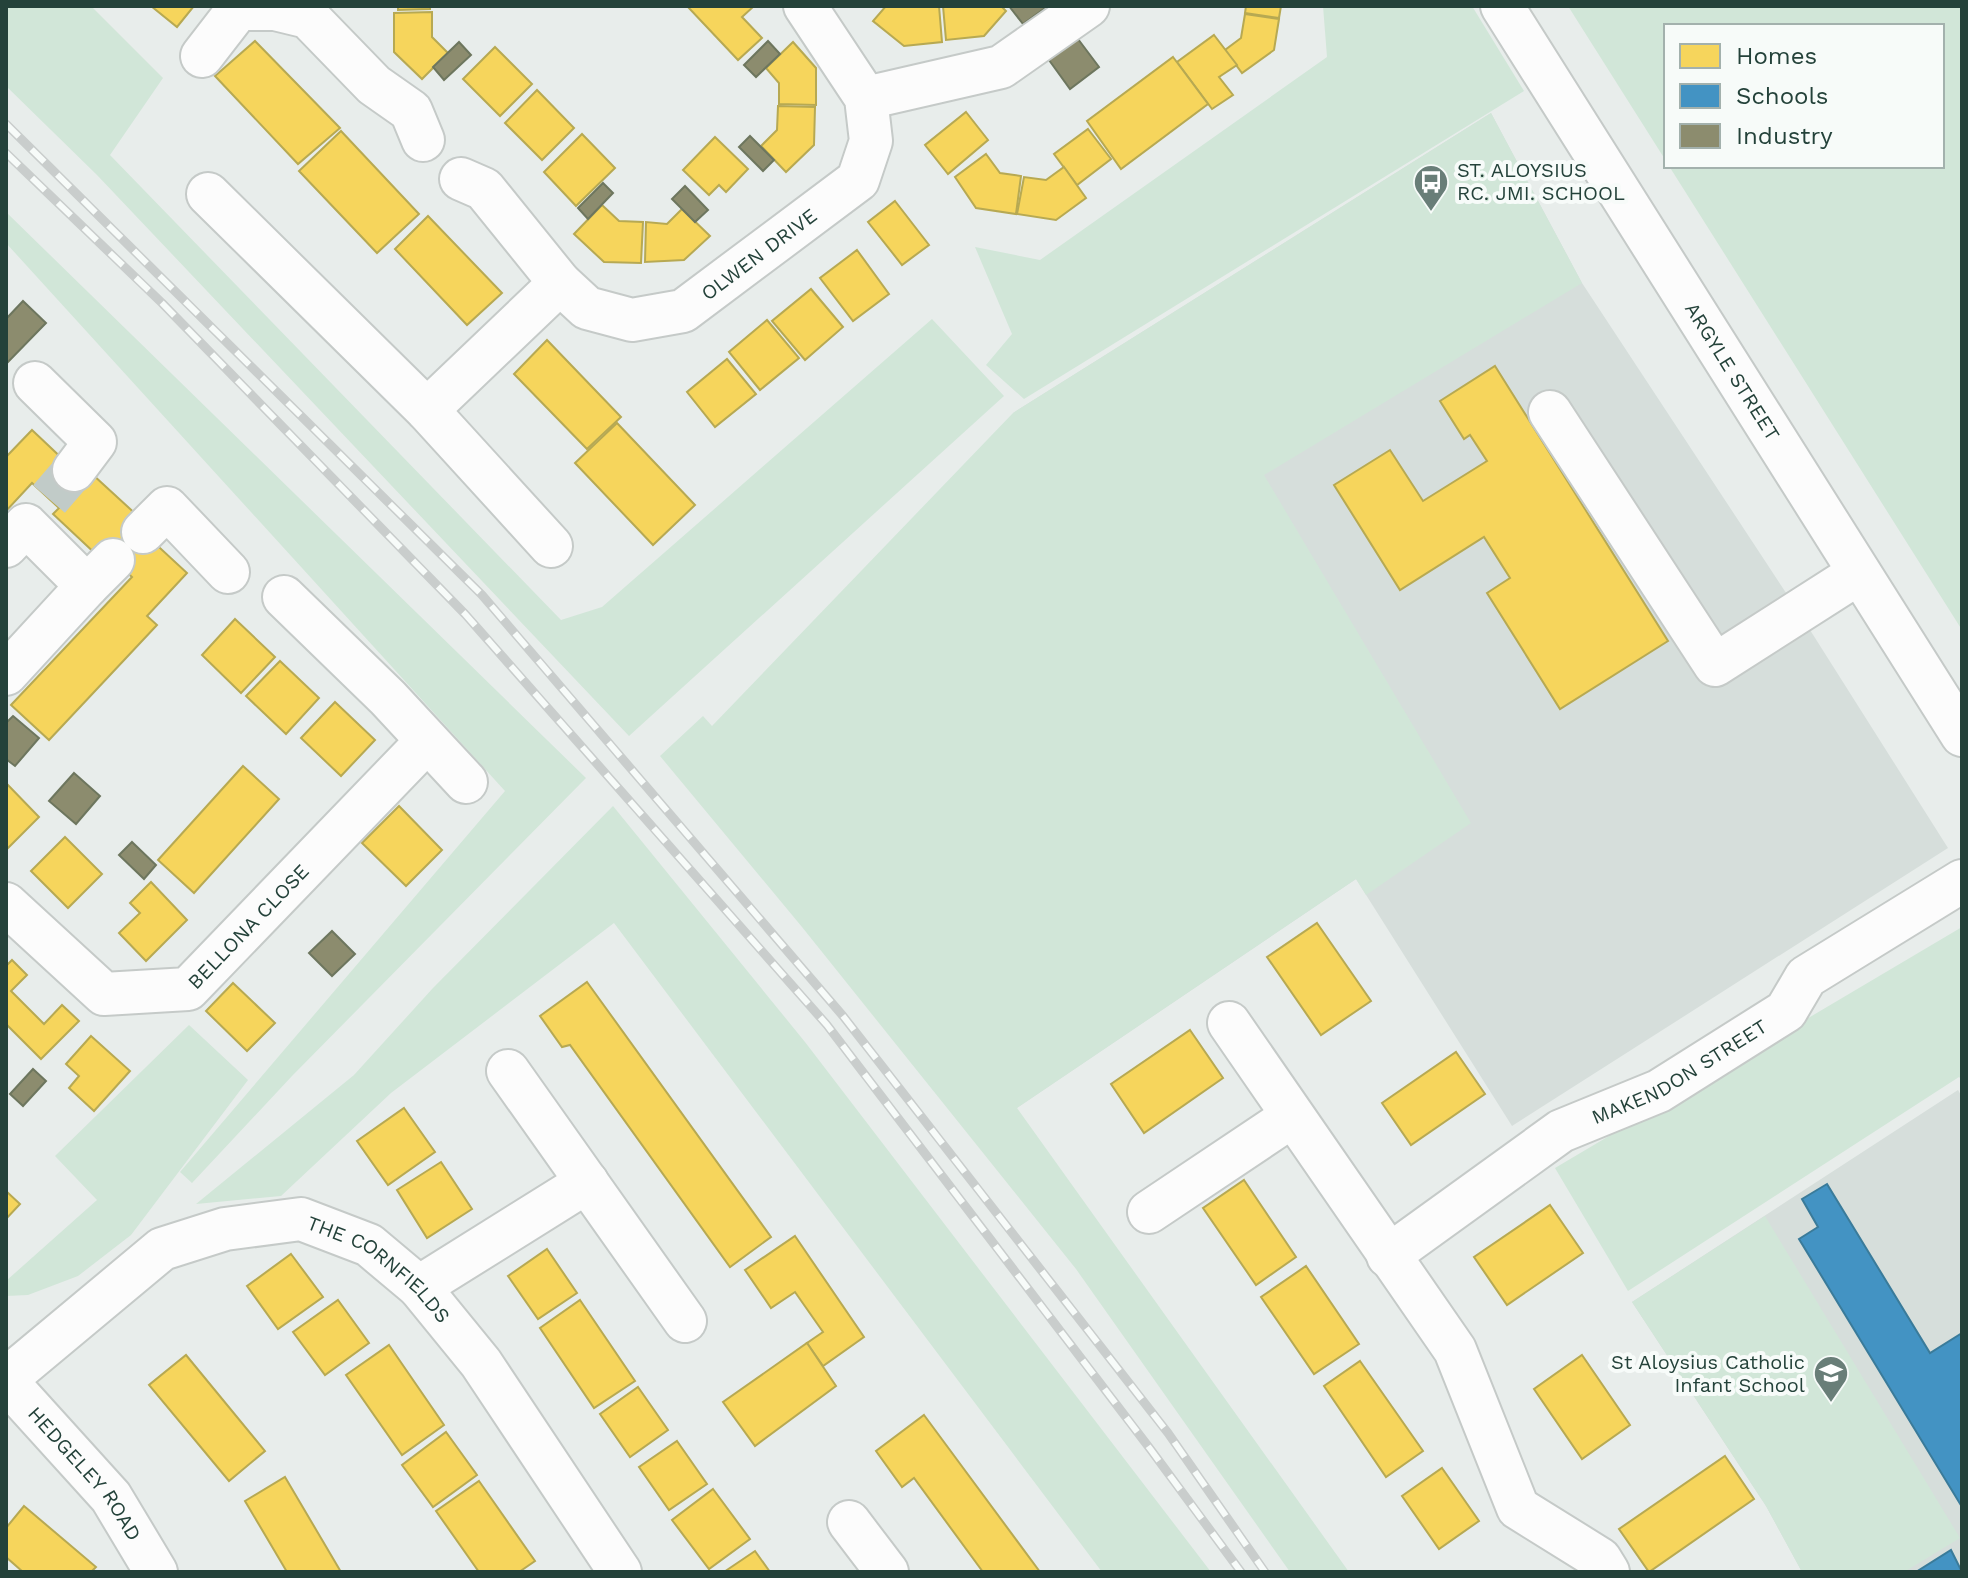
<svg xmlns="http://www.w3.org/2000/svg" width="1968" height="1578" viewBox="0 0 1968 1578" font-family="'Work Sans',sans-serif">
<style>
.built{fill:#d6dedb}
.green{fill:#d1e6d8}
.homes{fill:#f6d55c;stroke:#b7a952;stroke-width:2}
.schools{fill:#4393c3;stroke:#3a7b9a;stroke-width:2}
.industry{fill:#8c8c6e;stroke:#6d765e;stroke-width:2}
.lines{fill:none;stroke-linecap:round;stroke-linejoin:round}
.minor-tunnel{stroke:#c1cbc8;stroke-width:42;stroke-dasharray:42 21;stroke-linecap:butt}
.minor-casing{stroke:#c5cac8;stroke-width:46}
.minor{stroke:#fcfcfc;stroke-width:42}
.rail-casing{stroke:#c9cdcc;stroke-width:9}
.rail{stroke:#f7fbf9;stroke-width:6;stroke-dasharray:18;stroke-linecap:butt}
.labels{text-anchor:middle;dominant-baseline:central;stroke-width:8;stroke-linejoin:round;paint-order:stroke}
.poi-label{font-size:20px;fill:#24423a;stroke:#f7fbf9;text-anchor:start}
.street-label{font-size:20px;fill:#24423a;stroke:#f7fbf9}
</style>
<rect width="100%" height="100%" fill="#e8edeb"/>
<!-- built -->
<g class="built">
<path d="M1491 113 1582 283 1798 611 1948 848 1512 1126 1356 879 1005 1116 1013 413Z"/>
<path d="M1958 1090 1962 1097V1572H1802L1766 1506 1632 1302Z"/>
</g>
<!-- green -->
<g class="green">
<path d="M6 6H91L163 78 110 155 561 620 602 607 932 319 1004 396 629 736 97 175 6 86Z"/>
<path d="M1323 6H1472L1524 91 1024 399 986 365 1012 334 975 247 1040 260 1327 57Z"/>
<path d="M1568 6H1962V630L1669 166H1942V26H1666V161Z"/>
<path d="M1491 113 1582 283 1264 475 1471 823 1366 895 1356 879 1017 1108 1349 1572H1290L1076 1269 802 927 660 756 703 716 712 726 1013 413Z"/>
<path d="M6 212 586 778 292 1076 192 1183 180 1172 505 791 6 243Z"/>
<path d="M613 806 805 1042 1211 1572H1102L614 923 391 1093 281 1196 196 1204 354 1075 433 988Z"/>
<path d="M1962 927V1080L1959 1077 1628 1291 1555 1168Z"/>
<path d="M189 1025 248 1080 131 1235 78 1276 28 1295 6 1296V1281L97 1200 55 1156Z"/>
<path d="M1765 1216 1960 1538 1904 1572H1802L1766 1506 1632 1302Z"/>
</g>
<!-- homes -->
<g class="homes">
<path d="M151 6H194L177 27Z"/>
<path d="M398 6H430V9L398 10Z"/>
<path d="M687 6H754L742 17 762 38 738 60Z"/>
<path d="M886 6H939L942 42 904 46 873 21Z"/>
<path d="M943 6H1001L1006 11 984 36 946 40Z"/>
<path d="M1246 6H1281L1279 18 1245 13Z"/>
<path d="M432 12V37L448 53 422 79 394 52V13Z"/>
<path d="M1245 14 1279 19 1274 50 1242 73 1225 50 1241 38Z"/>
<path d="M1214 35 1237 65 1219 77 1233 95 1212 109 1177 62Z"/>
<path d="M255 41 340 128 298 164 215 76Z"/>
<path d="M793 42 816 68V105L779 104V83L766 68Z"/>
<path d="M495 47 532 84 500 116 463 79Z"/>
<path d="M1173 57 1208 104 1121 169 1087 121Z"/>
<path d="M537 90 574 128 542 160 505 123Z"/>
<path d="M778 106 815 107 814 145 786 172 761 146 777 130Z"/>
<path d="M966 112 988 140 948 174 925 145Z"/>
<path d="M1088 129 1111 159 1077 185 1054 154Z"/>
<path d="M341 131 419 214 377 253 299 171Z"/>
<path d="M582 134 615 168 576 206 544 172Z"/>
<path d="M715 137 748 169 726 192 719 185 709 195 683 170Z"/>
<path d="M986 154 1000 173 1021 176 1016 214 976 208 955 177Z"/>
<path d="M1064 167 1086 198 1056 220 1017 214 1024 177 1046 180Z"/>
<path d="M895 201 929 245 902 265 868 222Z"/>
<path d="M602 205 619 221 643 222 641 263 604 262 574 234Z"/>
<path d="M682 209 710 236 684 260 645 262 646 222 667 224Z"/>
<path d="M428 216 502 293 467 325 395 249Z"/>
<path d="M857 250 889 294 853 321 820 278Z"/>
<path d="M811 289 843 327 805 360 772 321Z"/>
<path d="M767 320 799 358 760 390 729 352Z"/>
<path d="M547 340 621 417 587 449 514 374Z"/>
<path d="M727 359 756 394 715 427 687 392Z"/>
<path d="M1495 366 1668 641 1560 709 1487 593 1510 578 1484 537 1400 590 1334 485 1390 450 1423 501 1487 461 1470 435 1464 439 1440 401Z"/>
<path d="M617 423 695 505 653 545 575 463Z"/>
<path d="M32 430 86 481 92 474 140 518 134 524 187 573 147 616 157 625 49 740 11 705 132 577 105 552 100 558 53 514 59 508 32 483 6 511V457Z"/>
<path d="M235 619 275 657 241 693 202 655Z"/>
<path d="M280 661 319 698 286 734 246 696Z"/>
<path d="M335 702 375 740 341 776 301 738Z"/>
<path d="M243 766 279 799 194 893 158 860Z"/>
<path d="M6 783 39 817 6 850Z"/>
<path d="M399 806 442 850 406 886 362 843Z"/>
<path d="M65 837 102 874 68 908 31 871Z"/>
<path d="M151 882 187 920 146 961 119 933 140 913 130 903Z"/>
<path d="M1317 923 1371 1001 1321 1035 1267 957Z"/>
<path d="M12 960 27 975 11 991 44 1024 62 1005 79 1021 41 1059 6 1024V966Z"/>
<path d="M587 982 771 1237 730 1267 570 1045 562 1047 540 1016Z"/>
<path d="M233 983 275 1023 247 1051 206 1011Z"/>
<path d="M1190 1030 1223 1078 1144 1133 1111 1084Z"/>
<path d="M91 1036 130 1071 94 1111 69 1088 79 1076 66 1064Z"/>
<path d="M1456 1052 1485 1094 1411 1145 1382 1103Z"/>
<path d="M404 1108 435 1152 388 1185 357 1141Z"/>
<path d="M441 1162 472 1209 427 1238 397 1190Z"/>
<path d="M1244 1180 1296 1257 1256 1285 1203 1208Z"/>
<path d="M6 1191 20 1204 6 1219Z"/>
<path d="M1550 1205 1583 1253 1507 1305 1474 1257Z"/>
<path d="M795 1236 864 1337 823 1366 807 1343 823 1332 795 1292 771 1308 745 1270Z"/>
<path d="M547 1249 577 1293 538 1319 508 1276Z"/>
<path d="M291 1254 323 1297 278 1329 247 1286Z"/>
<path d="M1306 1266 1359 1344 1314 1374 1261 1297Z"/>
<path d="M338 1300 369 1343 325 1375 293 1332Z"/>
<path d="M580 1300 635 1381 594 1408 540 1328Z"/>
<path d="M807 1343 836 1386 755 1446 723 1402Z"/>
<path d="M389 1345 444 1425 402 1455 346 1375Z"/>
<path d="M186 1355 265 1451 229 1481 149 1385Z"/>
<path d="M1582 1355 1630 1425 1582 1459 1534 1389Z"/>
<path d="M1360 1361 1423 1451 1386 1477 1324 1386Z"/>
<path d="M638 1387 668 1430 630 1457 600 1414Z"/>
<path d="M924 1415 1040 1572H983L914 1478 902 1487 876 1451Z"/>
<path d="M446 1432 477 1475 433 1507 402 1465Z"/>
<path d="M677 1441 707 1484 669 1510 639 1467Z"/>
<path d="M1725 1456 1754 1499 1649 1572 1619 1529Z"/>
<path d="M1442 1468 1479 1521 1439 1549 1402 1496Z"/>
<path d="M285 1477 341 1572H287L245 1501Z"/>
<path d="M479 1481 535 1561 519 1572H479L436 1511Z"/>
<path d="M713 1489 750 1539 709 1569 672 1520Z"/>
<path d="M24 1506 96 1567 91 1572H23L6 1557V1528Z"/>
<path d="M755 1551 770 1572H724Z"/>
</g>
<!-- schools -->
<g class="schools">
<path d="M1827 1184 1930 1353 1962 1333V1507L1799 1239 1818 1227 1802 1199Z"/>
<path d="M1951 1550 1962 1572H1916Z"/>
</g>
<!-- industry -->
<g class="industry">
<path d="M1009 6H1048L1023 24Z"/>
<path d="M1078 39 1099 67 1070 89 1049 60Z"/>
<path d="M768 41 780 54 756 77 744 65Z"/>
<path d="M459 42 471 55 444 80 433 67Z"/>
<path d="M750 136 774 160 763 171 739 147Z"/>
<path d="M603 183 613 193 588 219 578 208Z"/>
<path d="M685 186 708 210 695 222 672 199Z"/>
<path d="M23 301 46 323 6 364V319Z"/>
<path d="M13 716 39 738 15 766 6 759V723Z"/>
<path d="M74 773 100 796 76 824 49 801Z"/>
<path d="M132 842 156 865 144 879 119 855Z"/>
<path d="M332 931 355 954 332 976 309 953Z"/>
<path d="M33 1069 46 1081 23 1106 10 1094Z"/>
</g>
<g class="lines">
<!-- minor-tunnel -->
<path class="minor-tunnel" d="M49 499 74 470"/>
<!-- minor casing -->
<g class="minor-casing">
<g id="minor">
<path id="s1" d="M1502 6 1962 735"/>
<path d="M202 56 236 12 245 9H275L308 17 374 85 411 111 423 140"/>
<path d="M866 98 1001 67 1088 6"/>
<path id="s2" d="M461 179 484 189 560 283 587 308 632 320 683 311 858 180 871 141 866 98 805 6"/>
<path d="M208 194 427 410 551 546"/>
<path d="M35 383 95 442 74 470"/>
<path d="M427 410 560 283"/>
<path d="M1550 412 1715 665 1859 573"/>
<path d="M143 532 167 508 228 572"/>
<path d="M6 546 26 525 87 586 6 674"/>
<path d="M87 586 113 560"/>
<path d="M284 597 388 698 466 782"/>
<path id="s3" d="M6 904 104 994 188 989 427 741"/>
<path d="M1229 1023 1455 1350 1518 1508 1600 1559 1608 1572"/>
<path d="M508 1071 685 1321"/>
<path d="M1149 1212 1291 1117"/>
<path id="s4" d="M1388 1256 1561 1131 1659 1091 1786 1011 1806 977 1962 881"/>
<path d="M419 1287 587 1182"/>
<path id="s5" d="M6 1379 162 1249 225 1229 301 1219 369 1245 419 1287 481 1363 620 1572"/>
<path id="s6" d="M6 1381 111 1497 156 1572"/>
<path d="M849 1522 887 1572"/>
</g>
</g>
<!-- minor -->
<use href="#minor" class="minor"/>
<!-- rail casing -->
<g class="rail-casing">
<g id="rail">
<path d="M6 124 482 595 843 1016 1168 1433 1265 1572"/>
<path d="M6 153 162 303 465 614 827 1025 1151 1450 1241 1572"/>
</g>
</g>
<!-- rail -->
<use href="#rail" class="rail"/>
</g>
<!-- icons -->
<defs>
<g id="bus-pin" transform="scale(1.8)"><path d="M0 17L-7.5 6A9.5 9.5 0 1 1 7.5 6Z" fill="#697e78" stroke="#f7fbf9"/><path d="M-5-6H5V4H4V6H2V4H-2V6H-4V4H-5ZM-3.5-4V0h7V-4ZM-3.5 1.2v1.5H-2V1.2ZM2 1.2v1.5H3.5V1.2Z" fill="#fff"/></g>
<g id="school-pin" transform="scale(1.8)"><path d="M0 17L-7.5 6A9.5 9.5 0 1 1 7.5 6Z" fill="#697e78" stroke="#f7fbf9"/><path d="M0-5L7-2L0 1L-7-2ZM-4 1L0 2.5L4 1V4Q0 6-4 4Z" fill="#fff"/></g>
</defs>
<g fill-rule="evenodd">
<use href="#bus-pin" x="1431" y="182"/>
<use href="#school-pin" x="1831" y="1373"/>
</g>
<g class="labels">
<!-- poi labels -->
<g class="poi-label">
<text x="1457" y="170">ST. ALOYSIUS<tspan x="1457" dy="23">RC. JMI. SCHOOL</tspan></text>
<text x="1805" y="1362" text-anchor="end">St Aloysius Catholic<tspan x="1805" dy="23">Infant School</tspan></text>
</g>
<!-- street labels -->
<g class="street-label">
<text stroke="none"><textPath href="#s2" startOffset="376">OLWEN DRIVE</textPath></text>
<text stroke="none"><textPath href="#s1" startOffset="432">ARGYLE STREET</textPath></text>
<text stroke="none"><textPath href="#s3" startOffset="304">BELLONA CLOSE</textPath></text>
<text stroke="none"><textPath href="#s4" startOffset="346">MAKENDON STREET</textPath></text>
<text stroke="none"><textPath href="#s5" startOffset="440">THE CORNFIELDS</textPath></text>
<text stroke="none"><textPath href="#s6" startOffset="122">HEDGELEY ROAD</textPath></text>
</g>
</g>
<!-- border -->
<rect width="1968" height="1578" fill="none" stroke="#24423a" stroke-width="16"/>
<!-- legend -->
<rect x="1664" y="24" width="280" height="144" fill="#f7fbf9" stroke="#a3b1ad" stroke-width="2"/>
<rect x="1680" y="44" width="40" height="24" fill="#f6d55c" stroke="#a3b1ad" stroke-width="2"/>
<text x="1736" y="64" font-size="24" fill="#24423a">Homes</text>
<rect x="1680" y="84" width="40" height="24" fill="#4393c3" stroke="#a3b1ad" stroke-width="2"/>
<text x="1736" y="104" font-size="24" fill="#24423a">Schools</text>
<rect x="1680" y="124" width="40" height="24" fill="#8c8c6e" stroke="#a3b1ad" stroke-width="2"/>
<text x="1736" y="144" font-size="24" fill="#24423a">Industry</text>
</svg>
